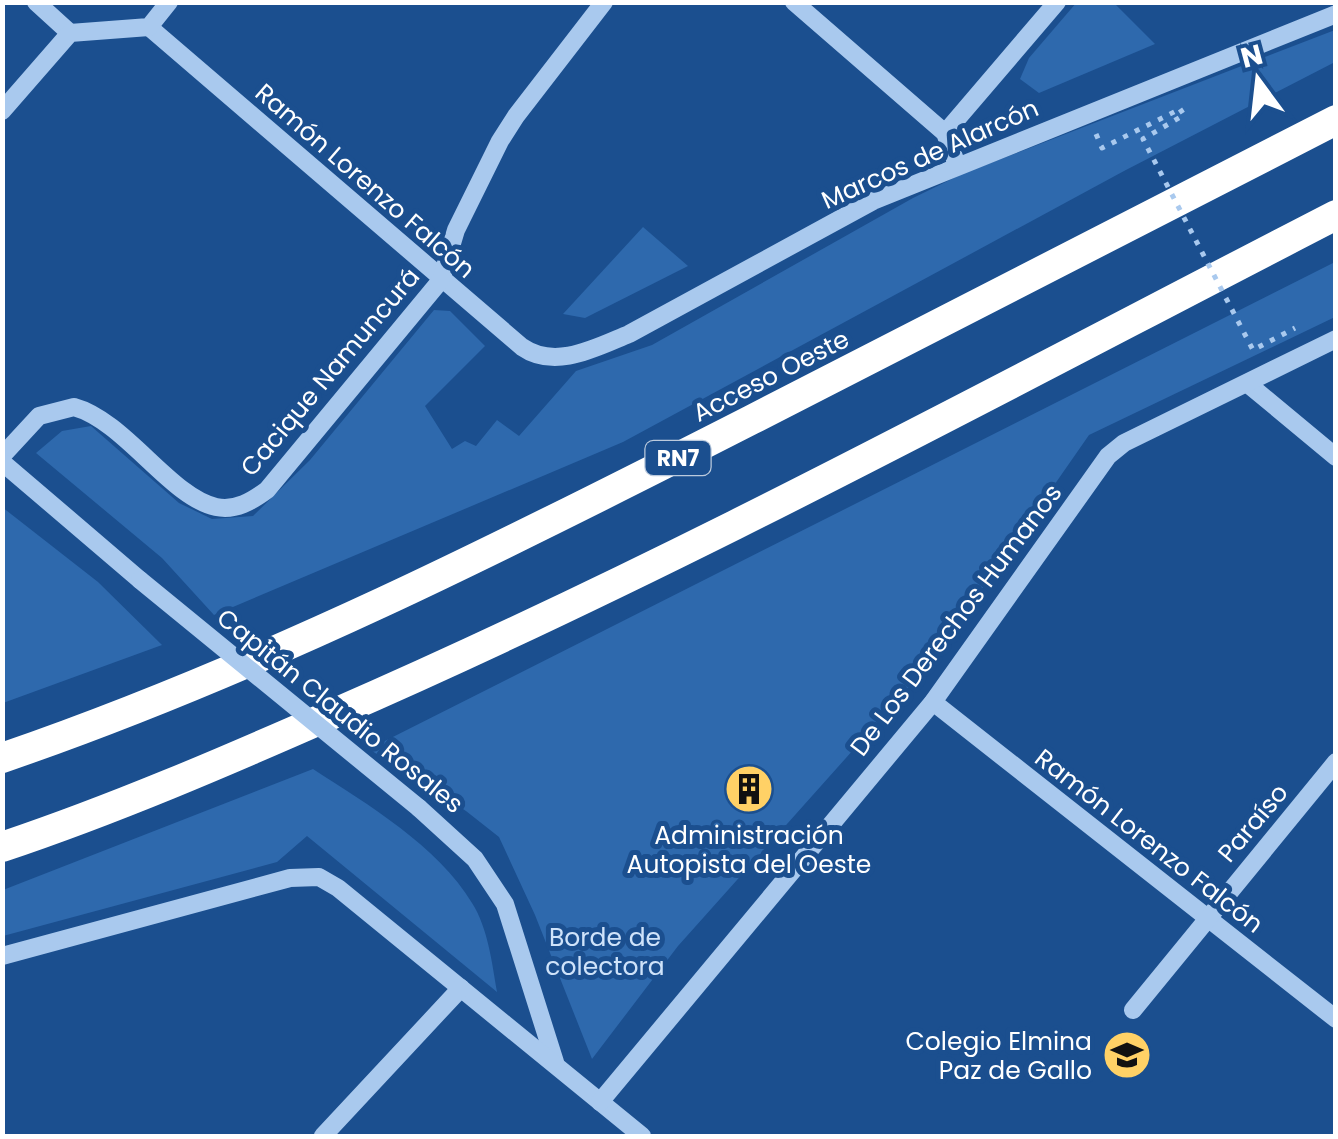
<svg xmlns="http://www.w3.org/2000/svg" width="1338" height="1139" viewBox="0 0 1338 1139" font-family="Poppins,sans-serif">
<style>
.green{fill:#2e69ad}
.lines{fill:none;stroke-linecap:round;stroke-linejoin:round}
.path{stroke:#a9c9ee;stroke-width:5;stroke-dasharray:5 8;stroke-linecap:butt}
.minor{stroke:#a9c9ee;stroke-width:18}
.highway{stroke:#fff;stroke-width:30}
.path-bridge{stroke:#a9c9ee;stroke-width:5;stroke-dasharray:5 8;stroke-linecap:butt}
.minor-bridge{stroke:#a9c9ee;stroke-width:18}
.labels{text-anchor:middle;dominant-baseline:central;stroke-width:10;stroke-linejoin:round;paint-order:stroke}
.shield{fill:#1b4f8f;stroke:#bbcadd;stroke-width:2.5}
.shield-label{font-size:22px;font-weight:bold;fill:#fff}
.street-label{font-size:25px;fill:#fff;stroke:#1b4f8f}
.poi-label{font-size:25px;fill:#fff;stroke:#1b4f8f}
.park-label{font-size:25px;fill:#cfe3fa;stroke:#1b4f8f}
</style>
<rect width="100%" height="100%" fill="#1b4f8f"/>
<!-- green -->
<g class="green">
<path d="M1077 2 1114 3 1155 44 1039 93 1020 79 1029 58Z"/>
<path d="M1335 30V62L1124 171 623 442 214 615 162 558 36 453 62 431 91 426 179 503 212 519 253 516 310 460 434 310 450 311 485 346 425 406 452 449 465 441 476 446 497 420 519 436 576 371 652 345 913 198 962 174Z"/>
<path d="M643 227 688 266 585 318 563 314Z"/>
<path d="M1335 262V317L1089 435 929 665 678 946 592 1059 535 915 499 837 466 811 369 749Z"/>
<path d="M2 507 98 582 162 645 3 703Z"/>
<path d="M313 769C367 804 438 846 472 903 488 928 492 963 497 992L307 836 277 862 3 936V890Z"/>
</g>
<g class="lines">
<!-- path -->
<path class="path" d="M1096 134 1102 148 1180 109"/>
<!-- minor -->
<g class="minor">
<path d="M36 2 70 33"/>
<path d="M794 2 945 133 957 165"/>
<path d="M149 27 522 347C555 370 595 348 629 334L873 201 1336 14"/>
<path d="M2 111 70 33 149 27 169 2"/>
<path d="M945 133 1057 2"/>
<path d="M1248 384 1336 457"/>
<path d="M2 456 39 416 74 407C125 421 170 497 216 507 236 511 252 501 267 490L441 280 456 230 500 141 516 116 604 2"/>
<path d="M2 462 140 580"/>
<path d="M933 702 1336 1019"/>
<path d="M419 808 475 859 505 904 555 1062"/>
<path d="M2 956 290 878 319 877 338 888 642 1136"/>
<path d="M1133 1010 1336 762"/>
<path d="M600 1102 933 702 1108 456 1124 443 1336 339"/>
<path d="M323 1136 461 988"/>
</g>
<!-- highway -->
<g class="highway">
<path d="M2 758C261 669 508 544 751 420 946 320 1141 220 1336 120"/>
<path d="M2 847C115 809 224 762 333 714 675 565 1004 386 1336 215"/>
</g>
<!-- path-bridge -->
<path class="path-bridge" d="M1180 109 1184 115 1143 139 1253 350 1295 328"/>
<!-- minor-bridge -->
<path class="minor-bridge" d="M140 580 419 808"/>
</g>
<!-- icons -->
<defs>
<g id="building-disc" transform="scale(2.5)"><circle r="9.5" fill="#ffd166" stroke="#1b4f8f"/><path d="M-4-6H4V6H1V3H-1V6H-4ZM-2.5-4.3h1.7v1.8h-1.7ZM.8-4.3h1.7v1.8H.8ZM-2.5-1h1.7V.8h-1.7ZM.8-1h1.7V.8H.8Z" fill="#111"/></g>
<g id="school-disc" transform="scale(2.5)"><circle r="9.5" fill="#ffd166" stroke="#1b4f8f"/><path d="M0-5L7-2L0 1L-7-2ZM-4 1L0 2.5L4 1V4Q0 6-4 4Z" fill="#111"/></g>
</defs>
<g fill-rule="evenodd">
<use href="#building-disc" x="749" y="789"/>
<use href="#school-disc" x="1127" y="1055"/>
</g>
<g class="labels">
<!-- shield labels -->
<rect class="shield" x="645.5" y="441" width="65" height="34" rx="8"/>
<g class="shield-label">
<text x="678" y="458">RN7</text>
</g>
<!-- street labels -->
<g class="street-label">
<text transform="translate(930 154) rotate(-24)">Marcos de Alarcón</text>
<text transform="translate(365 181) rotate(41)">Ramón Lorenzo Falcón</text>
<text transform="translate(330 372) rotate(-50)">Cacique Namuncurá</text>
<text transform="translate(771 376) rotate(-27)">Acceso Oeste</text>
<text transform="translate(956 620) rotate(-53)">De Los Derechos Humanos</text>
<text transform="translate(340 711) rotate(39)">Capitán Claudio Rosales</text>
<text transform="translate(1253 823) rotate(-50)">Paraíso</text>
<text transform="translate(1149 841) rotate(38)">Ramón Lorenzo Falcón</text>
</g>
<!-- poi labels -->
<g class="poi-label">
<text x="749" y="835">Administración<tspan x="749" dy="29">Autopista del Oeste</tspan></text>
<text x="1092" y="1041" text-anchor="end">Colegio Elmina<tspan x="1092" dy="29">Paz de Gallo</tspan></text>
</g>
<!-- park labels -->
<g class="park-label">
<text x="605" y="937">Borde de<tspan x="605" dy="29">colectora</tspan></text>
</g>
</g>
<!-- border -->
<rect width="1338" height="1139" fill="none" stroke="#ffffff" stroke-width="10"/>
<!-- north arrow -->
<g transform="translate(1258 80) rotate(345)" stroke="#1b4f8f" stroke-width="8" paint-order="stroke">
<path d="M0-8L18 38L0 25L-18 38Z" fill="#ffffff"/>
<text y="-15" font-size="28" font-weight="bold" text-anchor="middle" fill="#ffffff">N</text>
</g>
</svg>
